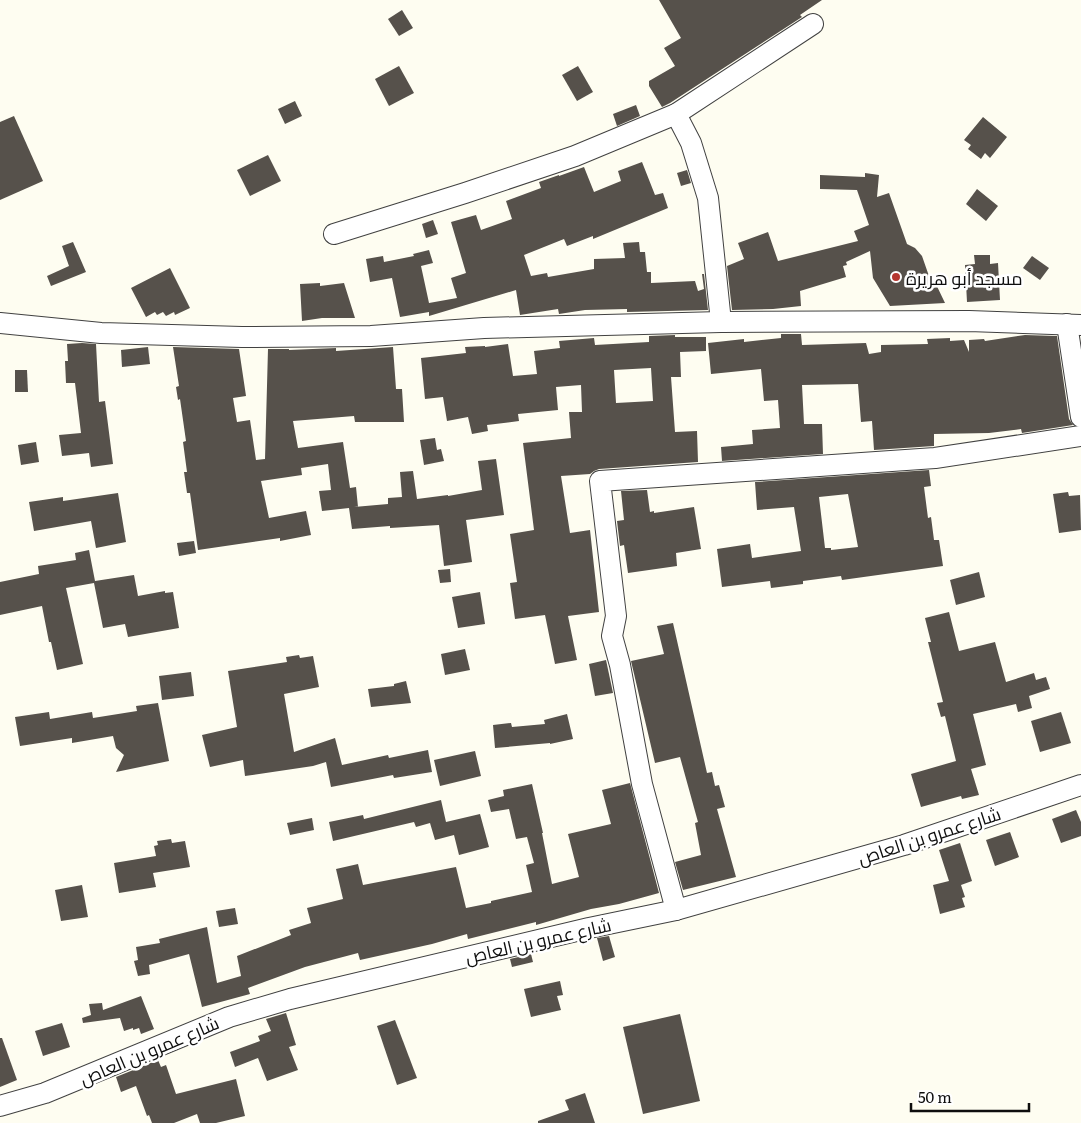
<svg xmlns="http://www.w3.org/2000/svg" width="1081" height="1123" viewBox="0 0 1081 1123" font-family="Literata,Cairo,serif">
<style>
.building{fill:#56514b;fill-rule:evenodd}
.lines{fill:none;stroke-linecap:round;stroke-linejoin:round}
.minor-casing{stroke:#414141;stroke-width:22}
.minor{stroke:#fff;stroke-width:20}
.poi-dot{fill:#b5362f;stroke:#fff;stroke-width:2}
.labels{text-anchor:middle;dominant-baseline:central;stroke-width:5;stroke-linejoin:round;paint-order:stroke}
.poi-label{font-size:18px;fill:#0e0e0e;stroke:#fff;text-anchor:start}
.street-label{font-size:18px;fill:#0e0e0e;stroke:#fff}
</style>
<rect width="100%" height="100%" fill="#fefdf1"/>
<!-- building -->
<g class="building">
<path d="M659 0H822L800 15 802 17 670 103 662 107 649 86V81L675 66 664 48 681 38Z"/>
<path d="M402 10 413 28 399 36 388 19Z"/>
<path d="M399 66 414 93 389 106 375 79Z"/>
<path d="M578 66 593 92 577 101 562 75Z"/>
<path d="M295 101 302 116 285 124 278 109Z"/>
<path d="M636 105 640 116 617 126 613 114Z"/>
<path d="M14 116 43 181 0 200V122Z"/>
<path d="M983 117 1007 137 990 158 985 153 981 159 968 149 971 145 964 140Z"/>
<path d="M268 155 281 181 250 196 237 170Z"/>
<path d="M642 162 655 195 663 193 668 208 593 239V236L567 246 564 239 524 255 531 276 547 273 548 277 594 269V259L625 258 623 243 639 242 640 252H645L647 272H651V283L695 281 698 291 704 289 702 274H704L708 310 627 312V309L585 310 559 314 558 309 520 315 516 290 429 316V312L400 317 392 278 370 282 366 259 383 256 384 262 414 256 413 254 429 250 433 263 421 266 429 303 457 298 451 278 466 273 451 222 476 215 481 230 512 219 506 201 541 188 539 182 559 175V176L584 167 594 192 621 181 618 171Z"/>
<path d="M687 170 691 183 681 186 677 173Z"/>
<path d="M865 173 879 175 877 197 889 193 907 244 915 248 922 256 930 279 933 278 945 303 890 306 873 278 870 251 846 262 847 265 843 266 846 277 800 291 801 306 773 309 732 310 727 266 744 259 738 243 768 232 778 261 858 241 854 231 869 225 857 190 820 189V175L865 177Z"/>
<path d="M977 189 998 206 986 221 966 204Z"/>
<path d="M433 220 438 234 426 238 422 224Z"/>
<path d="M73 242 86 272 51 286 47 276 69 266 62 246Z"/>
<path d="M974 255H990V264L998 263 1000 300 967 302 965 265 975 264Z"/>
<path d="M1032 256 1049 268 1040 280 1023 268Z"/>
<path d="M170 268 190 308 175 315 174 312 166 316 163 312 157 315 155 312 146 317 131 288Z"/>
<path d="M320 283V286L344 283 355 318H322L302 321 300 284Z"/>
<path d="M781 334H801L802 345 866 343 869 354 881 352V345L928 344 927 339 950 338V341L964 340 969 352V340L984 339 985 341 1025 335 1057 336 1069 419 1073 425 1022 433 1021 429 989 433 934 434V446L874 450 872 421 861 422 858 384 802 385 804 424H822L823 454 722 461 721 447 753 444 752 430 780 428 778 400 764 401 761 369 711 374 708 343 744 339V342L781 338Z"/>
<path d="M675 335V337H706V351L680 352 681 377H671L675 432 697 431 698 462 599 469 594 471 590 474 561 476 570 533 590 530 599 612 568 616 577 660 555 664 545 615 515 619 510 583 517 582 510 534 534 530 523 443 571 438 569 412H582L581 385 556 387 558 410 518 414 519 421 487 425 488 431 472 434 468 417 447 421 443 397 425 399 421 358 466 353 465 347 485 346V347L508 344 513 376 537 374 534 351 560 348 559 341 594 338 595 345 649 342V336ZM651 368 653 401 616 403 614 370Z"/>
<path d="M82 343 96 344 99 402 105 401 113 464 91 467 89 453 62 456 59 435 81 433 75 383H66L65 361H68L67 344Z"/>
<path d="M148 347 150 364 122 367 121 350Z"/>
<path d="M173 347 239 349 246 396 233 398 237 422 250 420 256 460 265 459 268 349H289V350L336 348V351L393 347 396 389H402L404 422H355L354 416 293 421 298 448 343 442 350 488 356 487 358 507H354L388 504V498L402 497 400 472 413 471 417 499 448 495V496L482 490 478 461 496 459 504 515 466 520 472 562 444 566 439 525 390 528V526L352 529 349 508 322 511 319 491 331 490 328 464 301 468 302 475 261 481 269 518 306 511 311 535 280 541V538L198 550 190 493H187L184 472H187L183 442 186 441 180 399 178 400 176 387 179 386Z"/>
<path d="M15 370H27L28 392H15Z"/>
<path d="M435 438 437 450 441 449 444 461 424 465 420 440Z"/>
<path d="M36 442 39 462 21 465 18 445Z"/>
<path d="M929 470 931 486 924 487 928 518 931 517 934 540H939L943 566 842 580 841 576 803 581V584L771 588 770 581 722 587 717 549 750 544 752 558 801 551 794 507 757 510 755 482ZM848 494 858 547 831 550V548H825L819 497Z"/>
<path d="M647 490 650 512 654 511V513L694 507 701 549 676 553 677 566 628 573 624 545 620 546 617 521 624 520 621 491Z"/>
<path d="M1068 492 1069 496 1080 495 1081 530 1059 533 1053 494Z"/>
<path d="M118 493 126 542 96 548 91 521 34 531 29 502 63 497V501Z"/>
<path d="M194 541 196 553 179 556 177 543Z"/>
<path d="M89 550 95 581 134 575 138 596 165 591V593L173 592 179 628 128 637 125 624 103 628 94 583 66 588 83 664 57 670 51 642H49L42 606 0 615V582L39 574 38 566 76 560 75 553Z"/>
<path d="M450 569 451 582 440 583 438 570Z"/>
<path d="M979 572 985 597 956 605 950 580Z"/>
<path d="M480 592 485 624 458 628 452 597Z"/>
<path d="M949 612 959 651 995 642 1006 682 1034 673 1036 680 1046 677 1050 689 1029 696 1032 708 1018 712 1016 704 973 714 986 765 971 769 979 795 962 799 961 796 921 807 911 774 956 761 945 716 941 717 937 703 943 702 928 642H931L925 618Z"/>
<path d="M673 623 707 773 712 772 715 786 719 785 725 807 717 809 736 877 683 890 675 862 701 855 695 823 698 822 680 757 655 763 631 661 664 654 657 626Z"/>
<path d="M465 649 470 670 445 675 441 654Z"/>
<path d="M299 655 300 658 313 656 319 687 284 694 294 752 335 738 342 765 388 755 389 758 428 750 432 772 394 778 393 775 331 787 326 762 313 766 245 776 243 760 210 767 202 735 237 727 228 671 287 662 286 657Z"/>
<path d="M606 660 613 693 595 696 589 664Z"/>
<path d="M191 672 194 696 162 700 159 676Z"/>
<path d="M406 681 411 703 371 707 368 689 394 686V684Z"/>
<path d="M158 703 169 761 116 772 124 755 116 748 113 736 72 743V738L20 746 15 717 49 712 50 719 92 712 93 718 137 711 136 706Z"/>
<path d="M1061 712 1071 743 1040 752 1031 721Z"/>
<path d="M567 714 573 739 550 744V743L495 748 493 725 511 723 512 727 545 724 544 720Z"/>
<path d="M475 751 481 776 440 786 434 760Z"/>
<path d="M630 783 659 893 619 904 591 909 536 925V922L468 939 467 934 432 944 360 960 358 953 305 967 248 988 250 994 202 1007 189 954 149 965 150 974 138 976 134 961 138 960 136 947 160 943 159 939 207 927 217 983 241 976 237 956 291 935 289 930 311 923 307 908 343 899 336 869 358 864 363 885 456 867 466 908 491 903V901L532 892 526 865 534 863 527 837 516 839 509 809 491 812 488 800 504 796 503 790 532 784 543 833H542L552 884 579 877 568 834 611 824 602 790Z"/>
<path d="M441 800 446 822 480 814 489 847 459 855 454 835 435 840 430 823 416 827 414 822 333 841 329 822 363 815 364 819Z"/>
<path d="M1076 810 1081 822V836L1061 843 1052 819Z"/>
<path d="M312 818 314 830 290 835 287 823Z"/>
<path d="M1010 832 1019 857 995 866 986 840Z"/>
<path d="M171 839 172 843 185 841 190 867 153 873 156 887 119 893 114 863 156 856 154 846 158 845 157 841Z"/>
<path d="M960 843 972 881 961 885 965 897 962 898 965 907 940 914 933 885 949 881 939 850Z"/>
<path d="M82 885 88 917 61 921 55 890Z"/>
<path d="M235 908 238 924 219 927 216 911Z"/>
<path d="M609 936 615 957 603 961 597 938Z"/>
<path d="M531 954 533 962 512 967 510 959Z"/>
<path d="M560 981 563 995 557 996 561 1010 531 1017 524 989Z"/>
<path d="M141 996 154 1029 141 1034 139 1028 133 1030V1028L124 1031 120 1018 83 1023 82 1018 91 1015 89 1004 102 1003 103 1010Z"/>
<path d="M286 1013 296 1045 289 1047 298 1070 267 1081 258 1058 235 1067 230 1052 260 1041 258 1036 271 1031 266 1019Z"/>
<path d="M680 1014 700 1101 643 1114 623 1027Z"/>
<path d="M395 1020 417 1078 397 1085 377 1026Z"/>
<path d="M62 1023 70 1047 43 1056 35 1031Z"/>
<path d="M0 1038H2L17 1080 0 1087Z"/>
<path d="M158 1060 161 1067 166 1065 176 1094 236 1079 245 1116 216 1123H200L197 1114 174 1123H152L149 1115 147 1116 136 1086 121 1092 116 1077Z"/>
<path d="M585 1093 595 1123H538V1121L569 1110 565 1100Z"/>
</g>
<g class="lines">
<!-- minor casing -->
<g class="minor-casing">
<g id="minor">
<path d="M676 114 691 143 708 198 721 322"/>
<path d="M334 234 465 193 575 156 676 114 813 24"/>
<path d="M0 323 101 333 242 337 371 336 484 328 721 322 969 321 1081 325"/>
<path d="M1067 324 1081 417"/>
<path d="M676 910 642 784 620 665 612 636 616 616 600 481 935 458 1081 436"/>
<path d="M0 1106 45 1093 229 1017 290 999 589 928 676 910 904 845 1081 785"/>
</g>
</g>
<!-- minor -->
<use href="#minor" class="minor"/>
</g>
<!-- markers -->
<circle class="poi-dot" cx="896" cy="277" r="5"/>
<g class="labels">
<!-- poi labels -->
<g class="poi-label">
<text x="906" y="277">مسجد أبو هريرة</text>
</g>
<!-- street labels -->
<g class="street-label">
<text transform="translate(929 835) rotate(-18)">شارع عمرو بن العاص</text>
<text transform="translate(538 940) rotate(-13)">شارع عمرو بن العاص</text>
<text transform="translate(149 1050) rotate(-23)">شارع عمرو بن العاص</text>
</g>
</g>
<!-- scale -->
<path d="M911 1103v8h118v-8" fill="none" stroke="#0e0e0e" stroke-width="2.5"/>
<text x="918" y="1103" font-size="15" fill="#0e0e0e" stroke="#ffffff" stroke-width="4" paint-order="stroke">50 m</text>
</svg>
